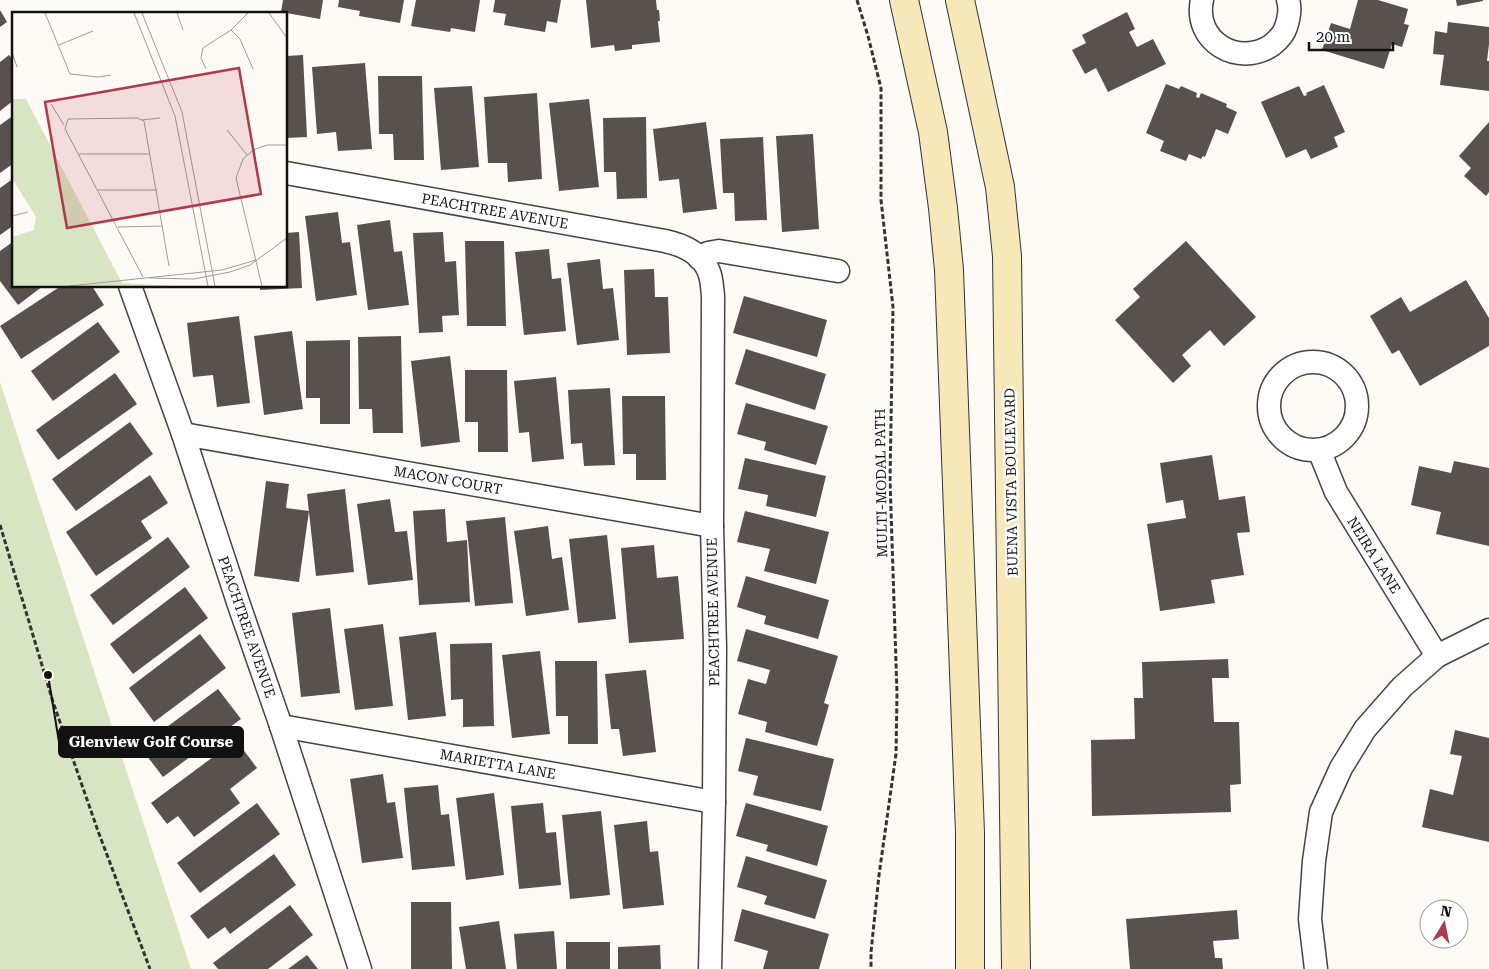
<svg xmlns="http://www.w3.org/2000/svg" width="1489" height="969" viewBox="0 0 1489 969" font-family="'Roboto Serif',serif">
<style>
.green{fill:#d8e5c2}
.building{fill:#58514e}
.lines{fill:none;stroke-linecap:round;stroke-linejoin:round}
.minor-casing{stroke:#444;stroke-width:25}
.secondary-casing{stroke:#333;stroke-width:30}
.path{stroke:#333;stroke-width:3;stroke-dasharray:5 2.5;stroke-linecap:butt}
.minor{stroke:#fff;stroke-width:22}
.secondary{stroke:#f6e8b9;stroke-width:28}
.labels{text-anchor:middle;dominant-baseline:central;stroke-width:5;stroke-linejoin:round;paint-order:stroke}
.street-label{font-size:14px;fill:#111;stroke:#fff}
.inset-road{fill:none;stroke:#9f9d9a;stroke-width:1}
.view{fill:#b1394c;fill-opacity:0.15;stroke:#b1394c;stroke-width:2.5}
.inset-edge{fill:none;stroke:#111;stroke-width:2.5}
.leader{fill:none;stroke:#111;stroke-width:2}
.callout-dot{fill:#111;stroke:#fff;stroke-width:2}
.callout{fill:#111;stroke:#111;stroke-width:2}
.callout-label{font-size:15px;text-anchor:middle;font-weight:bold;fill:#fff}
</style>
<rect width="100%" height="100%" fill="#fefbf6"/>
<!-- green -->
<path class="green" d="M0 382 191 969H0Z"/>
<!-- building -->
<g class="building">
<path d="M283 0H323L320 19 281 12Z"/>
<path d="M339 0H404L400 23 359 16 360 11 338 7Z"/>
<path d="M416 0H480L475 32 451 28 450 32 411 26Z"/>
<path d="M495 0H561L557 23 547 21 545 32 504 25 506 14 493 12Z"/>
<path d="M586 0H656L657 10H659L660 21H658L660 42 632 45V49L615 51 614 45 591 48Z"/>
<path d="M1358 0H1378L1408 9 1404 24 1409 25 1402 47 1392 44 1384 69 1322 50 1331 23 1350 29Z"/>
<path d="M1456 0H1483V1L1457 6Z"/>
<path d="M0 10 7 22 0 27Z"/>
<path d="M1127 12 1135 29 1129 32 1137 47 1153 39 1166 64 1108 92 1096 68 1085 74 1072 50 1086 43 1082 35Z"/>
<path d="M1448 22 1489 27V44L1487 61H1489V91L1440 85 1444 55 1433 54 1435 31 1447 33Z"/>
<path d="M9 55 14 61V100L0 111V62Z"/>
<path d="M303 55 307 137 286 138V56Z"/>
<path d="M365 63 372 149 338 151 336 132 317 134 312 67Z"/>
<path d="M378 76H422L424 160H394L393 134H379Z"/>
<path d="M1166 84 1179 89 1181 86 1197 93 1196 97 1199 98 1201 93 1227 104 1226 107 1237 112 1228 134 1216 129 1205 157 1203 156 1201 159 1189 154 1186 161 1160 151 1164 141 1146 133Z"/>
<path d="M1324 85 1345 132 1334 137 1338 147 1311 159 1306 149 1286 158 1261 102 1299 86 1304 96 1307 95 1306 93Z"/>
<path d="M472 86 479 167 441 170 434 88Z"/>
<path d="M537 93 542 179 508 182 507 163H488L484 97Z"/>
<path d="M589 99 599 187 559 191 549 103Z"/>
<path d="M14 115V163L0 173V125Z"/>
<path d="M646 117 647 198 617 199 616 172H604L603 118Z"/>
<path d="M706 122 717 209 683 213 679 179 659 181 653 129Z"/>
<path d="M1489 122V192L1486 196 1464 176 1471 168 1459 156Z"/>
<path d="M813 134 819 229 782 232 776 136Z"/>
<path d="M763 137 767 220 735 221 734 193H723L720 139Z"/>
<path d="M14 178V225L0 235V188Z"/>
<path d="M338 212 342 243 350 242 357 295 316 301 305 216Z"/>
<path d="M390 220 394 252 402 251 409 305 368 310 357 225Z"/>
<path d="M299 232 302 288 260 290V286H286V233Z"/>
<path d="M443 232 445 262 456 261 459 315 442 316 443 332 419 333 413 233Z"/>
<path d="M14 241V286H43L18 305 0 281V251Z"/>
<path d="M465 241H504L506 326H467Z"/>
<path d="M1186 241 1256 317 1224 346 1210 330 1182 355 1191 366 1173 383 1115 320 1140 297 1133 289Z"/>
<path d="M549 249 552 279 561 278 566 331 524 335 515 252Z"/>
<path d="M600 259 603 289 613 288 619 340 577 345 567 263Z"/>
<path d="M654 269 655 297H668L670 353 627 355 624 270Z"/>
<path d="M1466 280 1489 318V346L1420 386 1399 350 1392 354 1370 316 1401 297 1410 312Z"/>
<path d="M61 286H92L104 305 21 359 0 326Z"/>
<path d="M744 296 827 320 817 357 733 333Z"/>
<path d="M239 316 250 403 217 407 213 375 193 377 187 323Z"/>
<path d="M98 322 120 352 53 401 31 371Z"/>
<path d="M292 331 303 409 264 415 254 336Z"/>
<path d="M401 336 403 433H373L372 409H359L358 337Z"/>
<path d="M350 340V424H320V398H306V341Z"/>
<path d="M746 349 826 374 815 410 735 384Z"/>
<path d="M450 356 460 442 421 447 411 361Z"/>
<path d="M465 370H507L508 452H478V422H465Z"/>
<path d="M115 373 137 404 58 460 36 430Z"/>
<path d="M556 377 564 459 532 462 529 432 519 433 514 381Z"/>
<path d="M610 388 615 465 584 466 582 443 571 444 568 390Z"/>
<path d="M622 396H665L666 480H636V454H623Z"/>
<path d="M746 403 828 426 816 465 764 450 766 442 737 434Z"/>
<path d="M130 422 153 454 76 511 52 479Z"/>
<path d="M1212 455 1219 500 1245 496 1250 532 1237 533 1244 575 1211 580 1215 603 1160 611 1147 524 1186 518 1183 500 1166 503 1160 463Z"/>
<path d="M745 458 826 476 816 517 766 506 768 495 738 489Z"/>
<path d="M1454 461 1489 468V546L1436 534 1441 512 1411 505 1419 466 1451 473Z"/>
<path d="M150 475 168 503 141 521 152 538 96 576 66 532Z"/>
<path d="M266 481 289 484 286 508 309 511 299 582 254 576Z"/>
<path d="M345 489 354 572 316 576 307 494Z"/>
<path d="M390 499 395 532 407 531 413 580 368 585 357 504Z"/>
<path d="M445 509 447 542 467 540 470 602 419 605 413 511Z"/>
<path d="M745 511 829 532 816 584 764 571 770 549 737 542Z"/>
<path d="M505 517 513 603 475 606 466 521Z"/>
<path d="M548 526 552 559 562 557 569 610 526 616 514 531Z"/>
<path d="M607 535 616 619 578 623 569 539Z"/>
<path d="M168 537 190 567 113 625 90 595Z"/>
<path d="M654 545 657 578 678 576 684 639 629 643 621 548Z"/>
<path d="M746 576 829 600 818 639 764 624 766 616 737 607Z"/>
<path d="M185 587 208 618 133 674 110 644Z"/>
<path d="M330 608 340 693 301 697 292 613Z"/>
<path d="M383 624 393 706 355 710 344 629Z"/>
<path d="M746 629 838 656 824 703 829 705 817 746 765 732 767 722 738 714 748 679 766 684 770 670 737 661Z"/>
<path d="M436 632 446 716 408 720 399 637Z"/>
<path d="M200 634 226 668 154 722 129 688Z"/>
<path d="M492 643 494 726 463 727V699L451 700 450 644Z"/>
<path d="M540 651 550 734 512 738 502 655Z"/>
<path d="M1228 659 1229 678H1212L1214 722H1239L1241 784 1230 785 1231 812 1092 816 1091 740 1135 739 1134 698H1143L1142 662Z"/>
<path d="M555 661H597L598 744H568V716H556Z"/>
<path d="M646 670 656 752 623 756 619 729H611L605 674Z"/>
<path d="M218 689 241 719 163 777 140 747Z"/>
<path d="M1455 730 1489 738V842L1422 827 1430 789 1453 795 1462 756 1450 754Z"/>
<path d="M746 738 834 759 821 811 753 795 758 776 738 771Z"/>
<path d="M236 740 257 768 230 789 240 803 194 837 178 816 167 824 151 803Z"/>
<path d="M383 774 387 803 395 802 403 858 362 863 350 779Z"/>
<path d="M438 785 441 815 449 814 455 866 412 870 404 788Z"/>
<path d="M494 793 504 875 466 880 456 798Z"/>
<path d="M257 803 280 834 200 893 177 863Z"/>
<path d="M543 803 546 833 556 832 561 885 519 889 511 806Z"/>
<path d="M746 803 828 826 817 866 766 851 768 845 736 836Z"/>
<path d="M601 811 610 895 570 899 562 815Z"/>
<path d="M647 821 650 852 658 851 664 905 623 909 614 825Z"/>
<path d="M274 854 296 885 230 934 225 927 208 939 190 916Z"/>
<path d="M746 856 827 880 815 919 764 904 767 896 737 887Z"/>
<path d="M411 902H451L452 969H411Z"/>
<path d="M290 905 313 935 268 969H218L213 963Z"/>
<path d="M742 909 829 934 819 969H763L768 951 734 941Z"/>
<path d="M1237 910 1239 939 1213 941 1215 958H1222L1223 969H1130L1126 919Z"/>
<path d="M499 921 506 969H466L459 927Z"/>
<path d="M554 931 557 969H517L514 934Z"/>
<rect x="566" y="942" width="44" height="27"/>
<path d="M660 945 661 969H618V947Z"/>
<path d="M307 955 318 969H288Z"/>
</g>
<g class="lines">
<!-- minor casing -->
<g class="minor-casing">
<g id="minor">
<path d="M1202 0C1193 41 1238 68 1272 45 1278 40 1284 34 1286 27 1289 18 1291 9 1288 0"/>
<path d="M286 173 665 241C683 245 702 253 709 272 712 279 712 288 713 296L712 526 715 648 714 802 710 969"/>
<path d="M699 258 708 253 719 251 838 271"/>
<path d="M130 286 183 434 239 605 281 726 360 969"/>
<circle cx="1313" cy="406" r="44"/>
<path d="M183 434 712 526"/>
<path d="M1319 450 1336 492 1437 656"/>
<path d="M281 726 714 802"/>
<path d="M1316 969 1310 919 1314 861 1321 812 1341 768 1365 729 1402 687 1437 656 1489 630"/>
</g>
</g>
<!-- secondary casing -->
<g class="secondary-casing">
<g id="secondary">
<path d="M904 0 933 132 943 208 949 270 970 833V969"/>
<path d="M960 0 1000 187 1007 256 1016 969"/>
</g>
</g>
<!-- path -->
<g class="path">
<path d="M857 0 868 36 881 88V200L893 307 890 480 897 693 896 754 879 875 871 952V969"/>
<path d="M0 525 53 702 98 831 150 969"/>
</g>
<!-- minor -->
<use href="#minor" class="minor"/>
<!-- secondary -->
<use href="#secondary" class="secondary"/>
</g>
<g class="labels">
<!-- street labels -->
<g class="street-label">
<text transform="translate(495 211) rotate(10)">PEACHTREE AVENUE</text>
<text transform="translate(448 480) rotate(10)">MACON COURT</text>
<text transform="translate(1011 482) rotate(-91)">BUENA VISTA BOULEVARD</text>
<text transform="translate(881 483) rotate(-91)">MULTI-MODAL PATH</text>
<text transform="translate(1374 555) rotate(58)">NEIRA LANE</text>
<text transform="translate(713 612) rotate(-91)">PEACHTREE AVENUE</text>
<text transform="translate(247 627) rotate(71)">PEACHTREE AVENUE</text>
<text transform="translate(498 764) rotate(10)">MARIETTA LANE</text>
</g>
</g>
<!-- overview -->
<g transform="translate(12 12)">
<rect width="275" height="275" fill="#fefbf6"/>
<path d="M0 87H14L110 271 162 274H0V225L22 218 24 205 0 166Z" fill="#d8e5c2"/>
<path class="inset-road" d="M33 1 58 62 86 65 99 63M122 1 163 104 196 274M130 1 170 100 203 274M165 1 171 18M257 1 275 26M219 18 228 27 241 57M47 33 81 19M0 40 5 55M194 57 189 46 191 36 219 18 236 1M39 92 52 113M130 108 148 106M215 118 235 143M67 142H138M86 178H145M0 204 16 200M106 215 150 214M131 265 53 117 56 107 125 106 132 109 157 254M138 266 182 267 218 260 238 253 275 226M57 274 210 258 244 248M250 274 224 166 231 147 241 138 255 133H275"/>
<path class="view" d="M227 56 249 182 55 216 33 90Z"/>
<rect width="275" height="275" class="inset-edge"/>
</g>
<!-- callouts -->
<path class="leader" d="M48 675L59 742"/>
<circle class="callout-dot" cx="48" cy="675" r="5"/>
<rect class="callout" x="59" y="727" width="184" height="30" rx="5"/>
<g class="callout-label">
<text x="151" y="747">Glenview Golf Course</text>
</g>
<!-- north arrow -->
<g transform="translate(1444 924) rotate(10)"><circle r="24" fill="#ffffff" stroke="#a0a0a0"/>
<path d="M0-4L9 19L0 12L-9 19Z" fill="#b1394c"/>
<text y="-8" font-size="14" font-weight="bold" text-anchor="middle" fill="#111111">N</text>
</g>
<!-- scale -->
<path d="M1309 42v8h84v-8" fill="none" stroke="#111111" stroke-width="2.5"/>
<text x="1316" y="42" font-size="15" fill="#111111" stroke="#ffffff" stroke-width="4" paint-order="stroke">20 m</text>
</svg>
